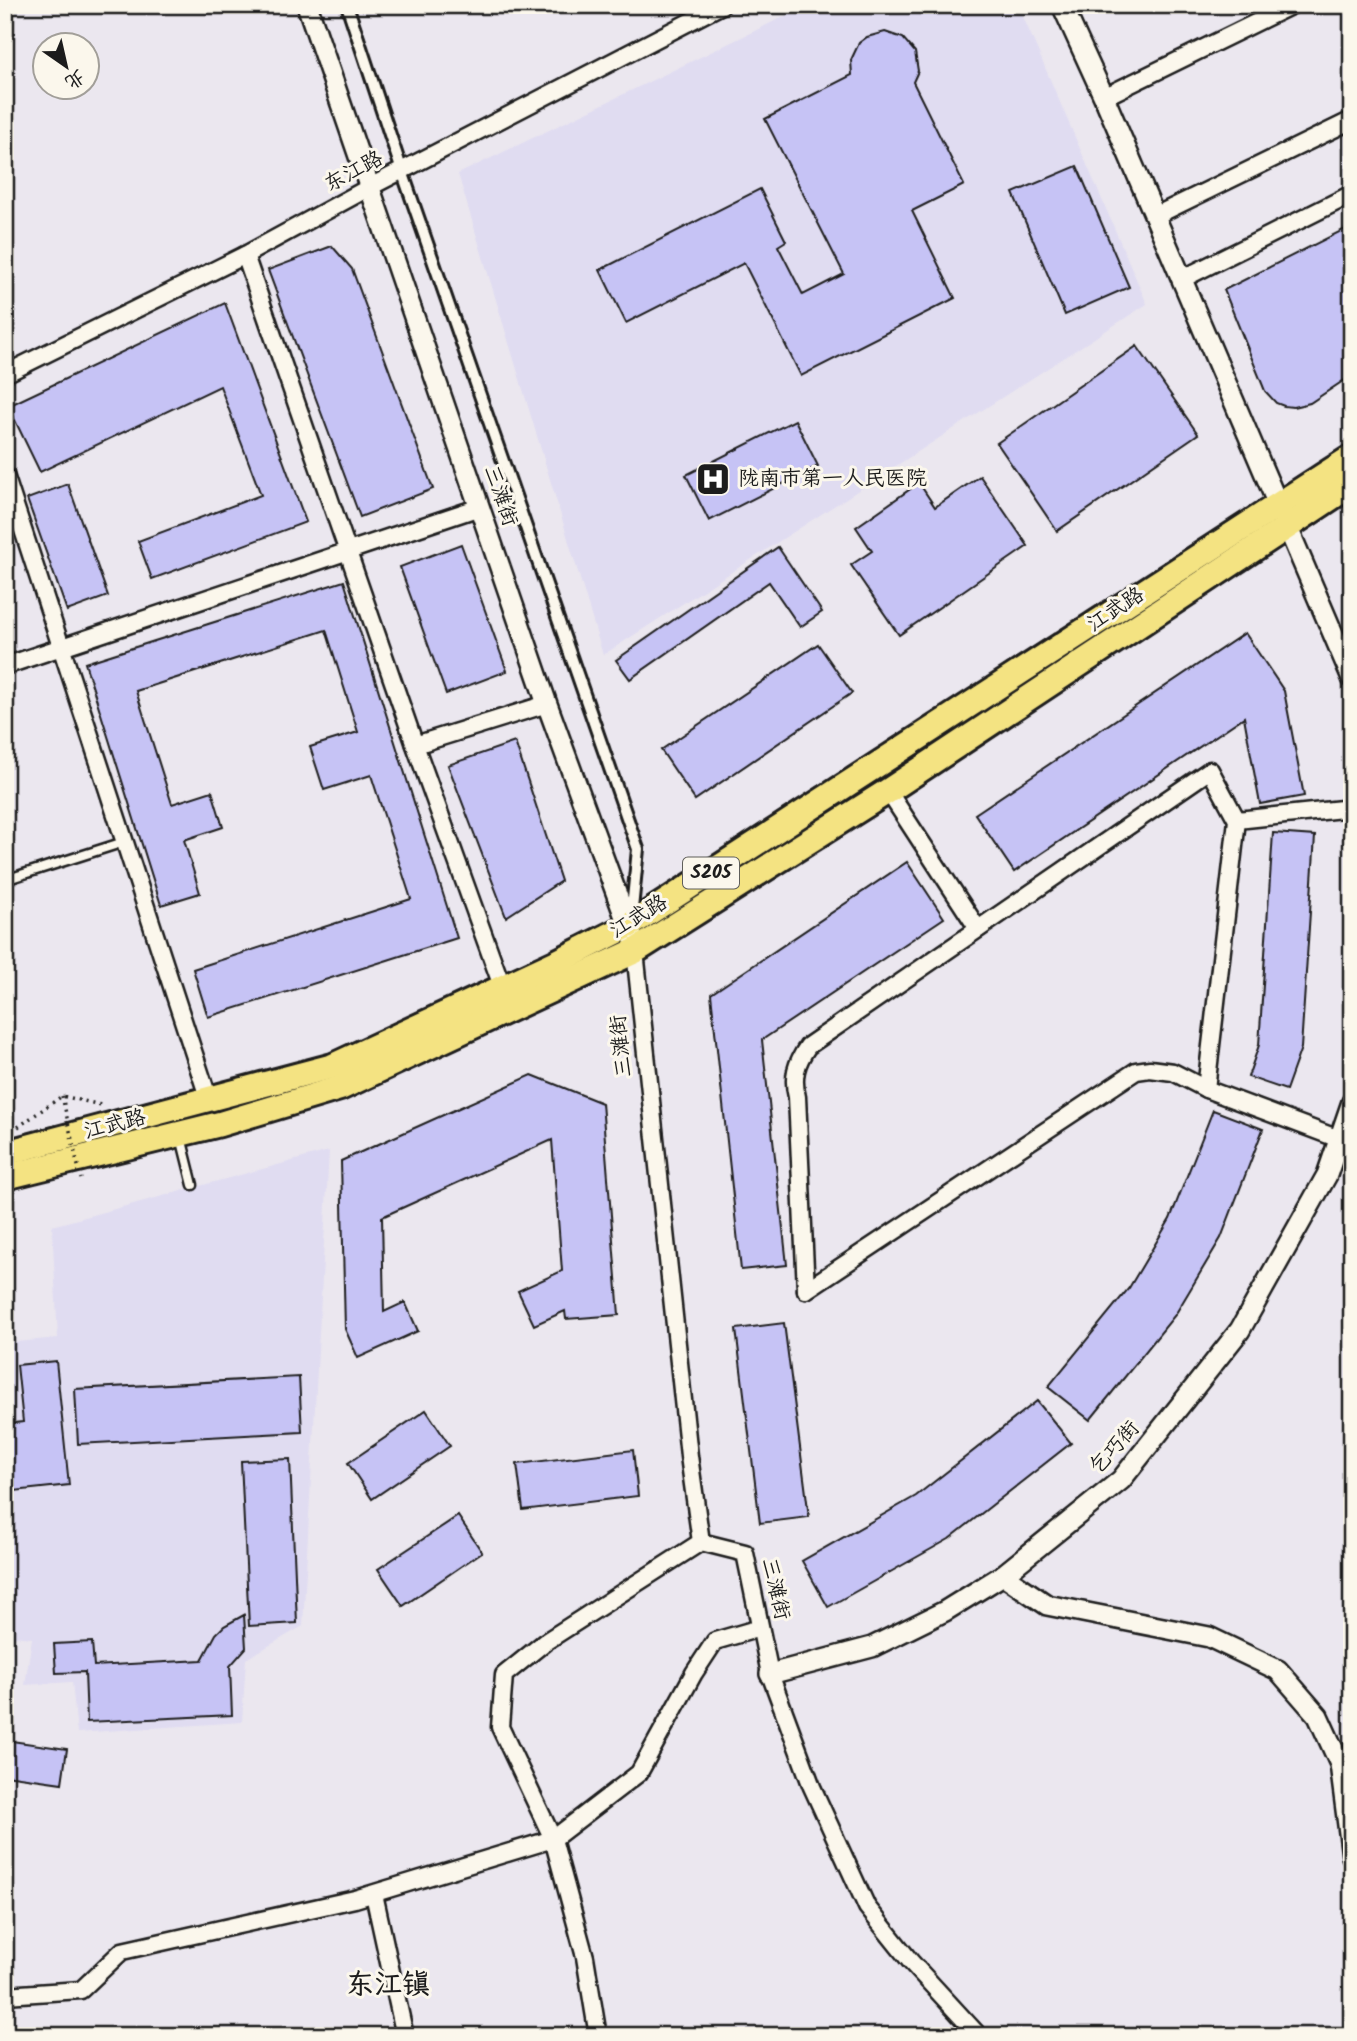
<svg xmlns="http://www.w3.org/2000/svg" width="1357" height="2041" viewBox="0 0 1357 2041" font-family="Kalam,'LXGW WenKai TC',sans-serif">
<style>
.built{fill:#e0dcf1}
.building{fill:#c6c3f5;stroke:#1c1c1c;stroke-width:2}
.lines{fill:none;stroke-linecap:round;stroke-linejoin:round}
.service-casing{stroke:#1c1c1c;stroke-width:13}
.pedestrian-casing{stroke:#1c1c1c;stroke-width:16}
.minor-casing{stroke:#1c1c1c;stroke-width:21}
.tertiary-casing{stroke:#1c1c1c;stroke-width:24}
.primary-casing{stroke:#1c1c1c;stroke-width:30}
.path{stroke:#1c1c1c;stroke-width:3.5;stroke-dasharray:2 5;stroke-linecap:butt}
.service{stroke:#fbf7ec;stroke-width:8}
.pedestrian{stroke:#fbf7ec;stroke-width:10}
.minor{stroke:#fbf7ec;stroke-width:16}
.tertiary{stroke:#fbf7ec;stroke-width:19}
.primary{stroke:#f4e382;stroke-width:24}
.path-bridge{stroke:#1c1c1c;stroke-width:3.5;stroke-dasharray:2 5;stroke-linecap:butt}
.labels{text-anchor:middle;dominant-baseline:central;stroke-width:6;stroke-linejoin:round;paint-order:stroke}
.shield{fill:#fbf7ec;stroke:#5f5e5a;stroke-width:2}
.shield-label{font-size:19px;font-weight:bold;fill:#1c1c1c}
.street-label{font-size:21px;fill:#1c1c1c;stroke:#fbf7ec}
.poi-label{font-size:21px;fill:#1c1c1c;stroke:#fbf7ec;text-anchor:start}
.district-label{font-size:28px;font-weight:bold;fill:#1c1c1c;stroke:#fbf7ec}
</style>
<rect width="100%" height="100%" fill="#ebe7ef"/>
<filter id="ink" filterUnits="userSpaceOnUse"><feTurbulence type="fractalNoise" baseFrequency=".0143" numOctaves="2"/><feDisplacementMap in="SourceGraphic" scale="14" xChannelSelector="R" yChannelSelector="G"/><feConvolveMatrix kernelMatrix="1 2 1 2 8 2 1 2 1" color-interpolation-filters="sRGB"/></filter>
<g filter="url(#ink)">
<!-- built -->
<g class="built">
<path d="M808 5H1018L1147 304 603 655 458 174Z"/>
<path d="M329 1151 303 1626 246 1659 242 1722 77 1733 72 1682 25 1685 32 1638 5 1635V1343L58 1338 52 1226Z"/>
</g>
<!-- building -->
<g class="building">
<path d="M885 32 903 38 915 52 918 71 913 82 964 185 912 211 955 298 801 376 744 263 626 323 600 270 760 189 786 241 778 246 803 295 844 274 765 119 852 75 851 60 859 43 867 37Z"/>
<path d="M1077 166 1129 287 1065 315 1013 193Z"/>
<path d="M1351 226 1352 375 1310 403 1293 407 1284 406 1276 403 1265 391 1224 290Z"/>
<path d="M332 246 352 269 433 489 360 517 268 270Z"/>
<path d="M225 303 306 522 152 579 138 541 261 495 220 386 40 472 8 406Z"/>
<path d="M1137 346 1198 434 1057 531 997 443Z"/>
<path d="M795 420 818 466 709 521 686 475Z"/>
<path d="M980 476 1028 546 899 635 851 565 872 551 856 527 919 483 935 507Z"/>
<path d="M68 484 108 596 67 611 27 499Z"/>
<path d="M461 544 507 671 446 694 400 567Z"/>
<path d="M778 547 822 612 800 627 769 582 630 679 616 660Z"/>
<path d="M344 581 457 938 208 1017 193 969 411 899 371 775 324 790 310 747 358 732 326 630 136 691 172 804 212 791 223 827 184 840 200 893 161 905 85 663Z"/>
<path d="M1245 633 1284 691 1304 796 1260 804 1244 717 1014 872 975 814Z"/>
<path d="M818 644 852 693 695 800 661 750Z"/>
<path d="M515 742 561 881 506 917 448 765Z"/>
<path d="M1273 833 1315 836 1301 1048 1286 1090 1248 1077 1259 1045Z"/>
<path d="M907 862 944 918 762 1040 787 1265 741 1270 711 994Z"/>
<path d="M532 1075 602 1103 619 1315 566 1319 565 1311 534 1325 518 1291 562 1271 552 1140 382 1217 384 1312 405 1302 418 1331 358 1358 345 1329 341 1161Z"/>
<path d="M1213 1110 1263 1129 1221 1238 1175 1315 1090 1420 1048 1387 1129 1288 1170 1219Z"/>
<path d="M784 1323 809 1517 760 1523 736 1329Z"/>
<path d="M56 1361 69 1485 5 1492V1424L23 1422 17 1365Z"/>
<path d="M299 1377 302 1432 78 1444 75 1389Z"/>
<path d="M1037 1401 1071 1443 949 1539 828 1607 802 1561 916 1496Z"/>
<path d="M426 1410 450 1446 372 1499 348 1463Z"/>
<path d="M633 1450 638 1496 523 1510 517 1464Z"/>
<path d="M290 1459 297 1623 249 1626 241 1461Z"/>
<path d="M458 1516 482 1552 403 1606 378 1569Z"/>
<path d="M244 1615 246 1648 230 1666 232 1715 87 1722 85 1672 56 1673 54 1644 92 1642 94 1666 202 1660 216 1634 224 1626Z"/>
<path d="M5 1740 67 1749 62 1783 5 1775Z"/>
</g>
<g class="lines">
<!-- service casing -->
<g class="service-casing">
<g id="service">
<path d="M5 880 124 842"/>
<path d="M181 1137 193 1185"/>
</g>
</g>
<!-- pedestrian casing -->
<g class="pedestrian-casing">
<path id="pedestrian" d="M347 5 402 171 638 849 631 919"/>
</g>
<!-- minor casing -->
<g class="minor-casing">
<g id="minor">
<path d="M1104 97 1292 5"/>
<path d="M1155 216 1352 120"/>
<path d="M245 255 415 745 502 986"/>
<path d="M1182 279 1352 194"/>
<path d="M5 374 245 255 370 187 722 5"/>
<path d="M5 475 209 1100"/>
<path d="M5 666 480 507"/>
<path d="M415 745 547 704"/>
<path d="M888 791 978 929"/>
<path d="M1237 820 1352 808"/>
<path d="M635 951 689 1456 701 1542 745 1553 770 1674 812 1787 867 1907 911 1962 979 2036"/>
<path d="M806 1290 797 1097C792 1077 796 1063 808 1046L1210 770 1237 820 1206 1089"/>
<path d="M806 1290 1136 1071 1150 1069 1173 1072 1206 1089 1339 1139"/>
<path d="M374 1894 405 2036"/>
<path d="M5 1995 81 1990 122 1951 355 1899 553 1839 639 1773 694 1673 715 1641 760 1628"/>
<path d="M598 2036 585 1957 553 1839 500 1727 504 1675 545 1642 701 1542"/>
</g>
</g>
<!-- tertiary casing -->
<g class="tertiary-casing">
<g id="tertiary">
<path d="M307 5 547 704 632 936"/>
<path d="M1062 5 1104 97 1352 678"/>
<path d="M1003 1575 1047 1605 1209 1637 1278 1670 1318 1716 1340 1764 1352 1856"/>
<path d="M770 1674 872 1647 945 1611 1003 1575 1121 1480 1240 1330 1327 1175 1352 1102"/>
</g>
</g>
<!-- primary casing -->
<g class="primary-casing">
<g id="primary">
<path d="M5 1153 333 1066 557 962 630 925 1352 457"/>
<path d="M5 1177 220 1124 340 1088 635 951 888 791 1352 484"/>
</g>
</g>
<!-- path -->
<path class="path" d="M18 1127 62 1096 101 1105"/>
<!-- service -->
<use href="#service" class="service"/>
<!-- pedestrian -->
<use href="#pedestrian" class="pedestrian"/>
<!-- minor -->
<use href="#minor" class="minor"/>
<!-- tertiary -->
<use href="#tertiary" class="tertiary"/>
<!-- primary -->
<use href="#primary" class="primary"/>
<!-- path-bridge -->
<path class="path-bridge" d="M62 1096 81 1179"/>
</g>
</g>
<!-- icons -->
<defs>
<g id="hospital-square" transform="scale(1.75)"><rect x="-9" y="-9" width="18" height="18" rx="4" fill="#1c1c1c" stroke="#fbf7ec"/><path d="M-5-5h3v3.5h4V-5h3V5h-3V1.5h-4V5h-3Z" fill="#fff"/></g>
</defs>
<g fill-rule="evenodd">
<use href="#hospital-square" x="713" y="479"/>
</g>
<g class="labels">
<!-- shield labels -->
<rect class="shield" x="683" y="857.5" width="56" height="31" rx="5"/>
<g class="shield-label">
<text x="711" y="873">S205</text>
</g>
<!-- street labels -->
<g class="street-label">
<text transform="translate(354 172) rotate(-28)">东江路</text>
<text transform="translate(500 496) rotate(71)">三滩街</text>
<text transform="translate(1116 610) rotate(-33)">江武路</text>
<text transform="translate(639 917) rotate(-31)">江武路</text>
<text transform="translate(622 1046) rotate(-96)">三滩街</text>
<text transform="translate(115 1125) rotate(-14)">江武路</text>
<text transform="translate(1115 1448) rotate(-48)">乞巧街</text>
<text transform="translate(775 1589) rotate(77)">三滩街</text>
</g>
<!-- poi labels -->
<g class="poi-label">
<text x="738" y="479">陇南市第一人民医院</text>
</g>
<!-- district labels -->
<g class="district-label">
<text x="388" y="1985">东江镇</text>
</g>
</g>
<!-- margin -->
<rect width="1357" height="2041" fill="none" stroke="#fbf7ec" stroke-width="28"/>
<rect x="14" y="14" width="1329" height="2013" fill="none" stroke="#1c1c1c" stroke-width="2.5" filter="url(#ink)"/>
<!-- north arrow -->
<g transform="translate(66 66) rotate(146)"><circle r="33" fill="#fbf7ec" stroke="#a29f99" stroke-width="2"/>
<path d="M0-5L12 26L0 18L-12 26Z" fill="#1c1c1c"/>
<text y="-10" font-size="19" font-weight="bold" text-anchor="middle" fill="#1c1c1c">北</text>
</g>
</svg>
